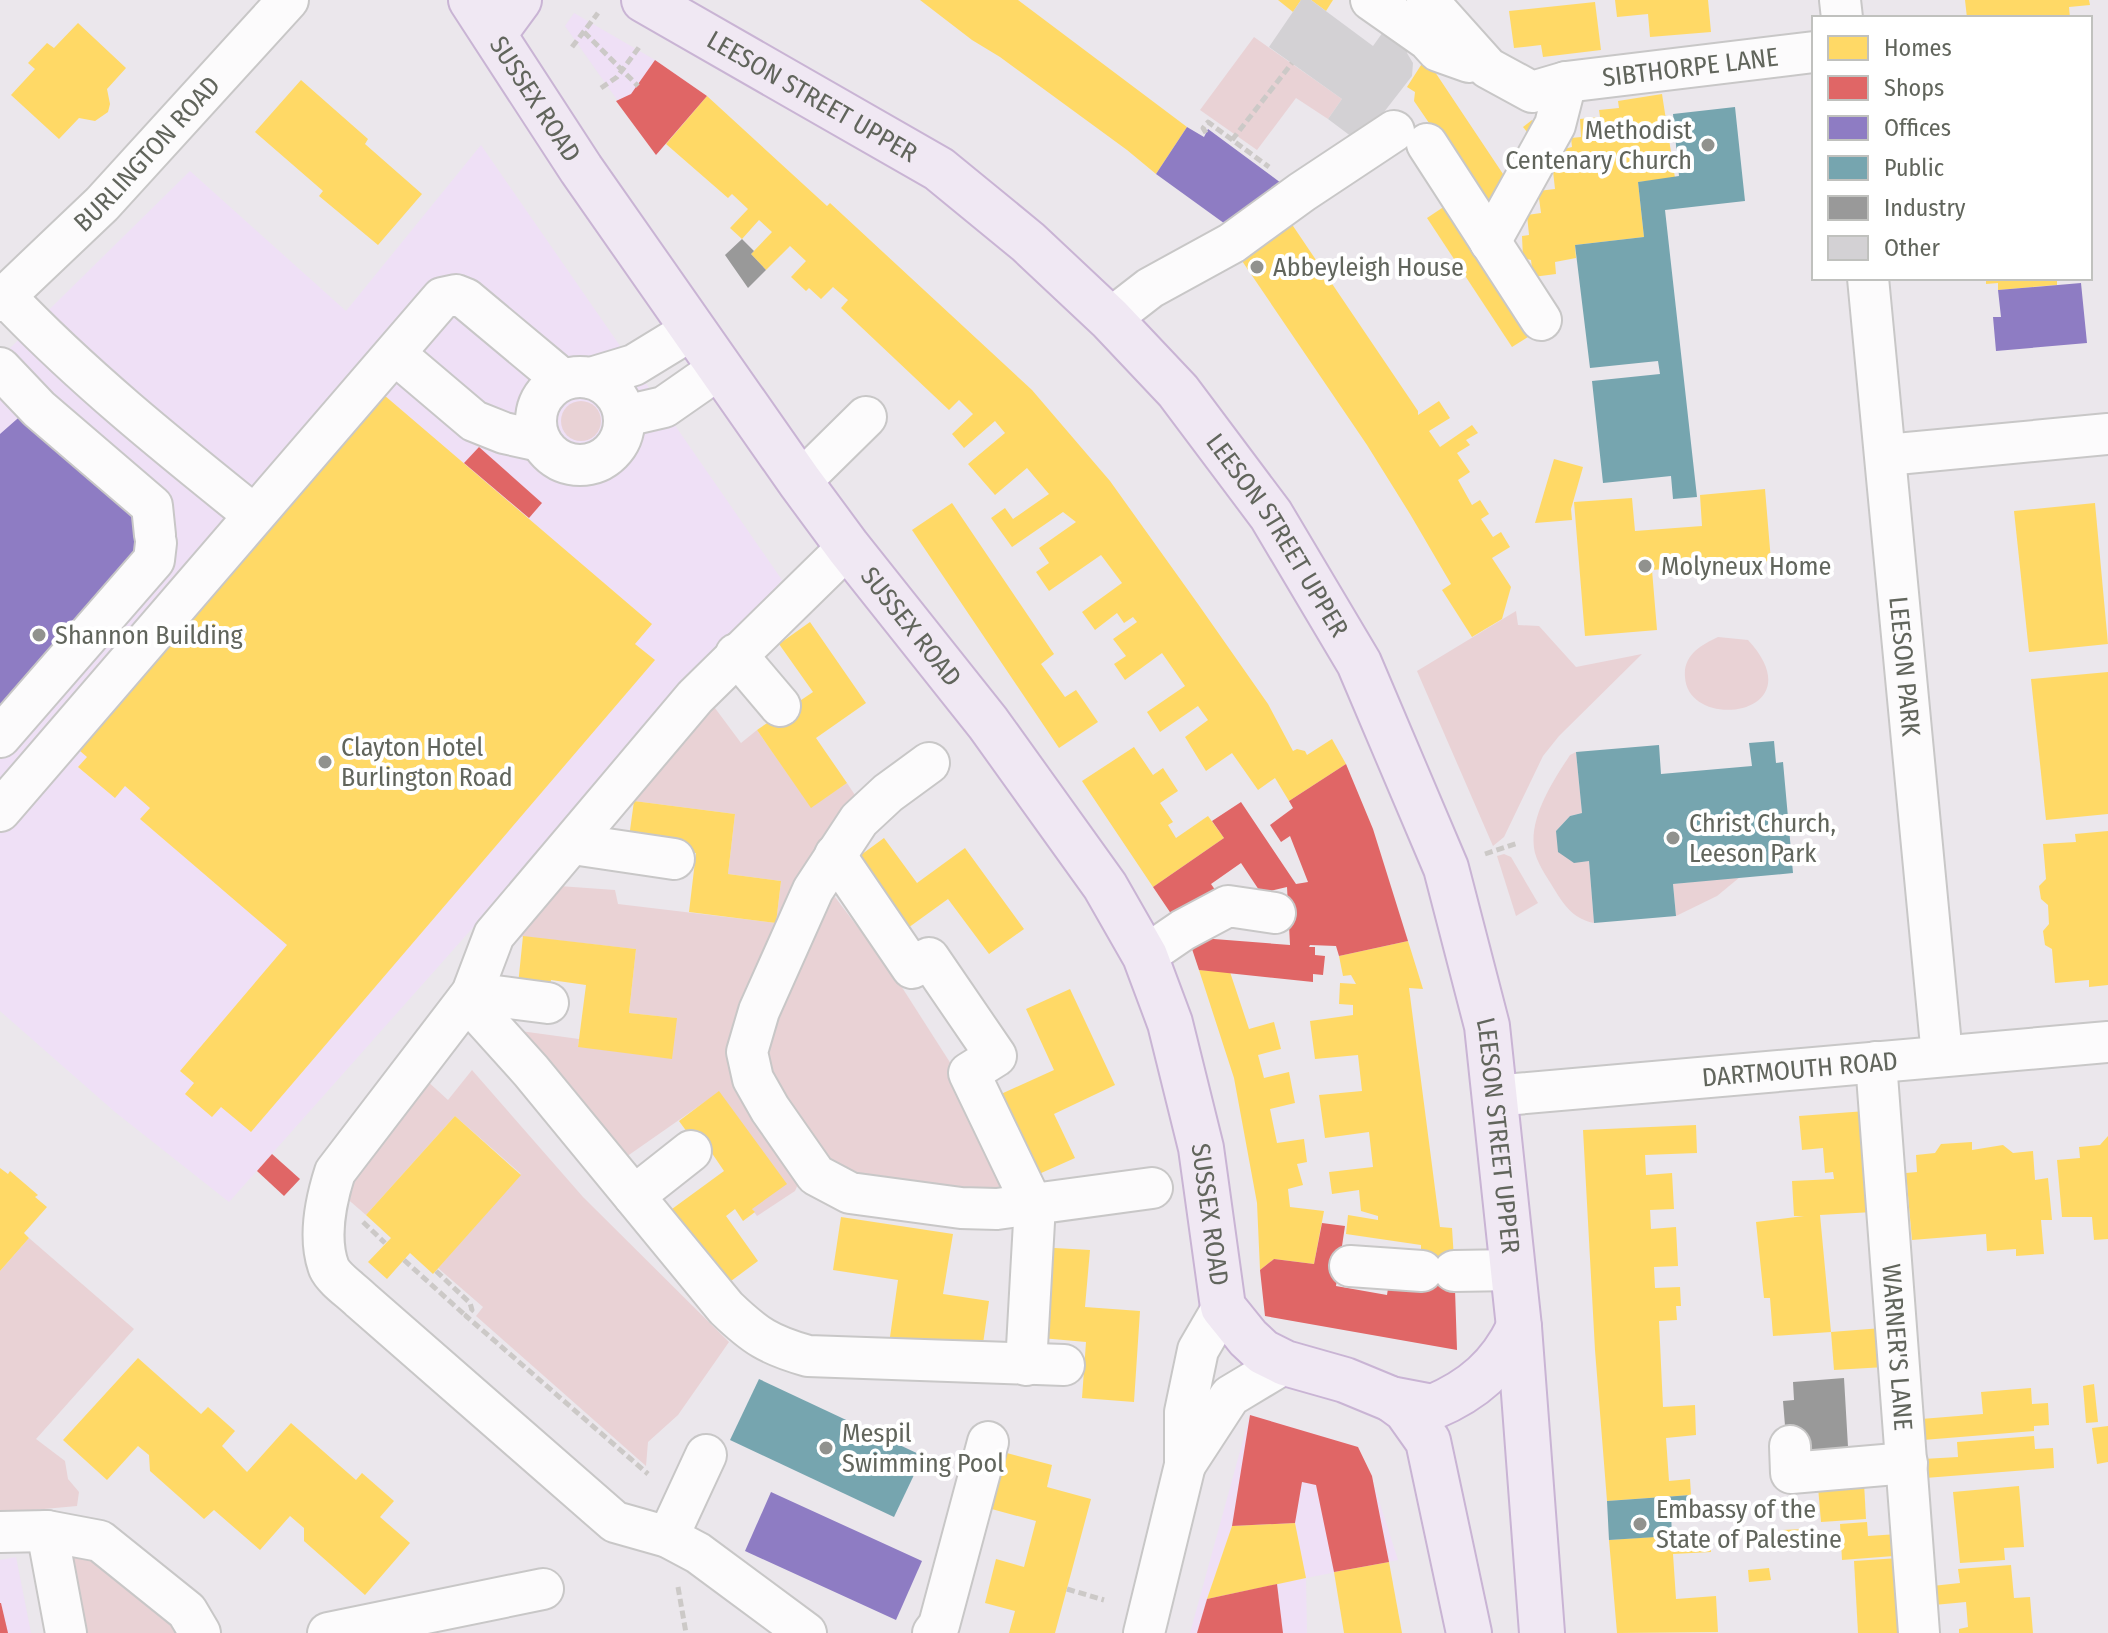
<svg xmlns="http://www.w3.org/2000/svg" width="2108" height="1633" viewBox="0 0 2108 1633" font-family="'Fira Sans Condensed',sans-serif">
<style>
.commercial{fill:#efe0f6}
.green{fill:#e9d2d5}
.homes{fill:#ffd966}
.shops{fill:#e06666}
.offices{fill:#8e7cc3}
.public{fill:#76a5af}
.industry{fill:#999}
.building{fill:#d3d1d4}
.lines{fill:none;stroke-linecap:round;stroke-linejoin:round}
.minor-casing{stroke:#c8c7c7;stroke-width:44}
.major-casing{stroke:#c9b4d4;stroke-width:48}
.path{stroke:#ccc9c7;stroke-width:5;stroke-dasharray:8 4;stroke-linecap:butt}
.minor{stroke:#fcfbfc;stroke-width:40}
.major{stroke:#f0e8f3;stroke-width:44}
.poi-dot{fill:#91928e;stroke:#fff;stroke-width:3}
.labels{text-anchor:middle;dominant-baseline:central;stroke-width:8;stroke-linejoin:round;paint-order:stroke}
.street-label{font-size:26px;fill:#61655c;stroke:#fff}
.poi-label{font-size:26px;fill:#61655c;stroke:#fff;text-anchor:start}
</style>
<rect width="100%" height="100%" fill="#ebe7ec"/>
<!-- commercial -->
<g class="commercial">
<path d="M574 13 655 60 707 96 656 155 565 26Z"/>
<path d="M481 145 782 580 229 1202 115 1112 0 1011V358L190 171 346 311Z"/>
<path d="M1250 1415 1358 1447 1371 1476 1398 1560 1306 1578 1307 1633H1190Z"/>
<path d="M16 1557 31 1633H0V1560Z"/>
</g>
<!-- green -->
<g class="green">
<path d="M1254 37 1342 99 1328 119 1296 98 1257 150 1200 110Z"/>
<circle cx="581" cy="421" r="20"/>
<path d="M1516 611 1518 625 1539 626 1576 667 1642 654 1559 736 1543 756 1504 837 1493 846 1417 671Z"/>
<path d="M1718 637 1748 640C1817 715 1688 733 1685 677 1683 655 1701 645 1718 637Z"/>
<path d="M712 704 741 743 757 730 811 807 847 783 855 795 853 802 825 834 746 1004 730 1069 740 1100 791 1167 799 1182 795 1191 757 1216 752 1209 719 1092 616 1164 513 1030 579 1039 578 1047 676 1018 629 1013 636 949 517 936 559 886 615 890 618 904 776 923 781 881 728 874 735 814 634 801Z"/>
<path d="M1576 752 1582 813 1570 816 1556 831 1574 862 1589 861 1594 923C1575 919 1566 908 1556 892 1549 880 1539 867 1535 853 1527 820 1553 781 1570 755Z"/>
<path d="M1504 854 1511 857 1538 903 1516 916 1497 856Z"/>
<path d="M1740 877 1717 896 1676 916 1673 884Z"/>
<path d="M835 897 896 978 951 1064 1003 1186 975 1199 850 1183 765 1085 766 1033 811 915Z"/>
<path d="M472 1070 583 1197 729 1342 678 1415 648 1442 646 1466 476 1316 483 1307 438 1268 521 1174 455 1116 366 1215 344 1196 348 1178 425 1079 448 1100Z"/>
<path d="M29 1238 134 1329 36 1439 65 1461 68 1479 79 1492 77 1506 0 1513V1271Z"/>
<path d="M69 1542 79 1543 176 1628 178 1633H84Z"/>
</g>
<!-- homes -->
<g class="homes">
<path d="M920 0H1018L1187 127 1156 174 1127 150 1000 57 972 40Z"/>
<path d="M1278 0H1301L1293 12Z"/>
<path d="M1311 0H1333L1326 11Z"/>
<path d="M1615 0H1708L1711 32 1650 37 1648 14 1617 17Z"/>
<path d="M1965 0H2089L2090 5 2069 7 2070 18H1967Z"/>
<path d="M1595 2 1601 50 1543 57 1541 45 1514 48 1509 11Z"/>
<path d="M78 23 126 68 107 89 110 104 108 112 95 121 79 118 59 139 11 95 35 69 28 63 47 43 54 48Z"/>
<path d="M1423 62 1431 66 1509 183 1487 200 1481 199 1414 101 1415 92 1407 87Z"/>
<path d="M301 80 368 139 365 144 422 194 378 245 319 196 323 191 255 132Z"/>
<path d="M1662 94 1675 178 1638 182 1644 237 1575 245 1576 258 1555 262 1556 274 1533 277 1531 260 1523 258 1522 236 1529 235 1527 215 1541 213 1538 191 1555 189 1553 171 1567 169 1564 149 1572 147 1571 138 1581 137 1580 119 1600 117 1599 110 1619 108 1618 101Z"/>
<path d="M707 96 827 206 830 203 1032 390 1110 481 1198 604 1268 704 1293 751 1297 749 1305 751 1307 755 1332 739 1346 764 1289 801 1275 778 1258 790 1232 753 1206 771 1185 737 1208 720 1198 706 1160 732 1147 712 1185 686 1162 653 1125 680 1114 664 1126 656 1113 639 1137 622 1133 617 1124 623 1117 613 1095 630 1082 612 1122 583 1101 555 1049 591 1036 572 1049 563 1039 548 1076 522 1063 512 1012 547 991 518 1005 508 1013 519 1049 494 1027 468 995 495 968 464 1005 433 995 421 964 448 952 434 973 414 959 400 949 410 841 308 848 300 833 287 821 299 809 288 806 291 791 277 806 261 790 246 766 270 751 254 772 232 759 220 742 239 730 228 748 209 732 194 728 198 666 144Z"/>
<path d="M1532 120 1543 130 1536 143 1523 127Z"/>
<path d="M1451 202 1536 332 1512 347 1427 218Z"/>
<path d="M1289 220 1418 411V415L1439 401 1450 418 1429 431 1440 447 1472 425 1478 433 1466 440 1470 445 1457 453 1470 472 1458 480 1472 505 1480 500 1489 514 1481 519 1493 537 1501 532 1510 547 1492 558 1511 587 1502 619 1472 637 1442 590 1451 584 1410 514 1367 445 1238 255Z"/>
<path d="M1986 278H2057V285L1998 290V283L1986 284Z"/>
<path d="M384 395 652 624 635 644 655 660 251 1132 221 1107 212 1117 185 1094 194 1083 180 1071 287 945 140 819 150 808 125 786 115 798 78 767 87 757 80 751Z"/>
<path d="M1554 459 1583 467 1571 509 1572 520 1535 523Z"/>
<path d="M1765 489 1771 561 1652 570 1657 630 1585 636 1574 502 1632 498 1635 531 1702 526 1700 495Z"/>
<path d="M952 503 1054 654 1041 664 1065 697 1076 690 1098 722 1059 748 912 530Z"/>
<path d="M2095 503 2108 644 2029 652 2014 511Z"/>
<path d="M810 622 866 703 816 738 847 783 811 808 757 730 813 692 779 644Z"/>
<path d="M2108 672V814L2046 820 2031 679Z"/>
<path d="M1134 747 1153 775 1163 768 1178 791 1160 803 1173 822 1168 825 1176 838 1208 816 1224 838 1153 887 1082 781Z"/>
<path d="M634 801 735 814 728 874 781 881 776 923 689 912 696 853 628 845Z"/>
<path d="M2108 831V985L2089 987V980L2055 983 2052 949 2045 945 2043 931 2049 924 2048 905 2041 899 2039 886 2046 879 2043 844 2076 842 2075 834Z"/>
<path d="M884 838 917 883 965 848 1024 929 989 954 948 899 901 933 850 863Z"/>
<path d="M523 936 636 949 629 1013 677 1018 672 1059 578 1047 586 985 551 980 550 989 518 985Z"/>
<path d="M1408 941 1423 989 1409 988 1440 1227 1452 1228 1454 1259H1421V1245L1346 1234 1348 1215 1378 1220V1216L1361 1211 1359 1190 1332 1194 1329 1172 1373 1167 1369 1132 1325 1138 1319 1095 1362 1091 1358 1055 1315 1059 1310 1021 1353 1015V1005L1339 1004 1340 983 1356 984 1351 975 1343 976 1339 956Z"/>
<path d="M1199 970 1230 972 1249 1029 1274 1022 1281 1049 1258 1055 1264 1078 1289 1072 1295 1103 1270 1109 1277 1143 1304 1139 1307 1162 1297 1164 1303 1185 1288 1189 1290 1207 1324 1211 1314 1264 1274 1259 1260 1270 1257 1203 1234 1078Z"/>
<path d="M1070 989 1115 1085 1054 1114 1075 1158 1039 1174 1001 1094 1054 1070 1026 1009Z"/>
<path d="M719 1091 787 1184 752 1209 755 1212 743 1221 735 1209 726 1216 758 1261 727 1284 672 1209 724 1171 705 1143 698 1147 679 1121Z"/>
<path d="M1866 1111 1873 1212 1820 1215 1831 1332 1773 1336 1770 1298H1764L1756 1222 1804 1216H1794L1792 1181 1834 1179 1833 1172 1825 1173 1823 1148 1802 1150 1799 1116Z"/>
<path d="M455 1116 521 1175 433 1274 410 1253 387 1279 368 1262 391 1238 366 1215Z"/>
<path d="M1696 1125 1697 1153 1645 1155 1646 1175 1672 1173 1674 1209 1650 1210 1651 1229 1676 1227 1678 1266 1654 1267 1655 1288 1680 1287 1681 1306H1676L1677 1320 1659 1321 1662 1386 1663 1407 1695 1405 1696 1435 1666 1438 1669 1481 1690 1479 1691 1495 1607 1501 1595 1350 1583 1130Z"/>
<path d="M2108 1136V1239L2094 1240 2092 1217H2062L2057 1160 2080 1158 2079 1147 2100 1145Z"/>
<path d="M1972 1142V1150L2003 1145 2013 1153 2033 1151 2035 1180 2048 1178 2052 1220H2041L2044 1254 2016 1256V1249L1987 1251 1986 1234 1912 1240 1906 1173 1917 1172 1916 1155 1935 1153 1941 1144Z"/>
<path d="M0 1168 8 1174 10 1171 38 1195 35 1197 47 1207 24 1233 29 1238 0 1271Z"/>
<path d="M841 1217 953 1234 943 1294 989 1301 982 1351 890 1337 898 1280 833 1270Z"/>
<path d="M1037 1247 1090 1250 1085 1307 1140 1311 1134 1402 1082 1398 1086 1342 1030 1337Z"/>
<path d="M1882 1328 1885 1367 1834 1370 1831 1332Z"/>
<path d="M138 1358 201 1414 208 1407 235 1431 222 1446 247 1472 291 1423 356 1480 362 1473 394 1501 380 1517 410 1543 365 1595 304 1541V1528L290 1516 260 1550 214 1510 204 1519 150 1471 149 1455 138 1446 107 1480 63 1440Z"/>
<path d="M2094 1384 2098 1422 2086 1423 2083 1386Z"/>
<path d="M2031 1388 2032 1404 2048 1403 2049 1425 2034 1426V1431L1923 1440 1921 1419 1983 1414 1981 1392Z"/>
<path d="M2108 1426V1462L2097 1464 2092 1428Z"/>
<path d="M2034 1436 2035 1449 2053 1448 2054 1468 1925 1478 1923 1459 1958 1457 1957 1442Z"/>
<path d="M1003 1452 1052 1465 1047 1487 1091 1499 1055 1633H1009L1015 1611 985 1603 996 1559 1024 1567 1036 1521 988 1508Z"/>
<path d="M1864 1483 1866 1519 1821 1522 1818 1487Z"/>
<path d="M2019 1486 2024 1547 2004 1548 2005 1560 1960 1563 1953 1492Z"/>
<path d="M1867 1522 1868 1536 1898 1534 1894 1556 1842 1560 1840 1524Z"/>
<path d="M1295 1523 1306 1578 1207 1599 1232 1526Z"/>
<path d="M1805 1529 1807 1547 1783 1550 1782 1530Z"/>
<path d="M1710 1533 1711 1552 1673 1554 1676 1599 1716 1596 1718 1632 1617 1633 1609 1540Z"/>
<path d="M1899 1558 1904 1633H1858L1854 1561Z"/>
<path d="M1389 1562 1402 1633H1344L1334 1572Z"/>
<path d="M2011 1565 2014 1598 2030 1597 2033 1633H1959V1629L1968 1627 1966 1602 1934 1605 1932 1586 1960 1583 1958 1569Z"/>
<path d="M1769 1568 1771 1580 1749 1582 1748 1570Z"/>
</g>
<!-- shops -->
<g class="shops">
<path d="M655 60 707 96 656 155 616 101 631 94Z"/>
<path d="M479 447 542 503 529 518 464 463Z"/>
<path d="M1346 764 1373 829 1408 941 1339 956 1336 946 1310 945 1309 947H1315V955L1325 956 1323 975 1313 974V982L1199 970 1188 937 1290 945 1287 887 1261 893 1241 863 1211 884 1218 894 1178 924 1153 887 1224 838 1212 821 1241 802 1296 884 1308 882 1290 836 1281 842 1270 825 1293 808 1289 801Z"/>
<path d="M272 1154 300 1179 284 1196 257 1171Z"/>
<path d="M1322 1223 1345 1226 1336 1286 1387 1295 1389 1282 1421 1259H1454L1457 1350 1265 1316 1260 1270 1274 1259 1314 1264Z"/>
<path d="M1250 1415 1358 1447 1372 1476 1389 1562 1334 1572 1316 1485 1302 1482 1295 1523 1232 1526Z"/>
<path d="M1277 1584 1283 1633H1197L1207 1599Z"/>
<path d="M0 1603H1L8 1633H0Z"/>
</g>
<!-- offices -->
<g class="offices">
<path d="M1187 127 1204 137 1208 129 1281 183 1239 234 1156 174Z"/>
<path d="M2081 283 2087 343 1996 351 1993 317H2001L1998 290Z"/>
<path d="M25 412 123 498 117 504 159 539 0 726V434Z"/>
<path d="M771 1492 922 1561 896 1620 745 1551Z"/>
</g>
<!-- public -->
<g class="public">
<path d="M1735 107 1745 201 1665 210 1697 497 1673 499 1671 476 1603 483 1592 381 1660 374 1658 361 1590 368 1575 245 1644 237 1638 182 1679 176 1673 114Z"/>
<path d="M1774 741 1776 763 1783 762 1793 873 1673 884 1676 916 1594 923 1589 861 1574 863 1558 852 1556 831 1570 816 1582 813 1576 752 1659 745 1661 774 1752 766 1749 743Z"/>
<path d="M759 1379 923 1456 894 1517 730 1440Z"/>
<path d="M1691 1495 1692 1511 1671 1513 1672 1536 1609 1540 1607 1501Z"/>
</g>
<!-- industry -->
<g class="industry">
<path d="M742 239 754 251 751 254 766 270 748 288 725 255Z"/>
<path d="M1844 1378 1849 1464 1796 1456 1786 1438 1783 1401 1794 1400 1793 1382Z"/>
</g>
<!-- building -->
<path class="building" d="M1301 0H1311L1373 46 1383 32 1408 50 1407 53 1413 63 1412 76 1360 143 1328 119 1342 99 1269 47Z"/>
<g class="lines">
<!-- minor casing -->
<g class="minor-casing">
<g id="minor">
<path d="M1371 0 1428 40 1438 51 1469 62"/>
<path id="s1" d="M1427 0 1488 68 1532 92 1566 82 1814 52"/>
<path d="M1840 0 1842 18"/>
<path d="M1427 144 1541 320"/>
<path d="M1490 242 1555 125 1566 82"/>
<path id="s2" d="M1868 278 1942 1056"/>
<path d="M5 296C81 376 168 446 254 515"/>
<path id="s3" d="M0 301 102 204 288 0"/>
<path d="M1110 319 1150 288 1232 243 1302 192 1394 131"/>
<path d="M395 354 474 421 504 433 540 441"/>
<path d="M0 368 39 409 152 506 155 535"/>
<circle cx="580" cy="421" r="44"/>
<path d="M591 378 634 365 693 329"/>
<path d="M625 416 664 407 720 368"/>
<path d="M1886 455 2108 434"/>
<path d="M800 482 866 417"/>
<path d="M736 654 780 706"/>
<path d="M0 737 154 560 156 543"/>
<path d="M929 763 888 793 859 820 813 890 759 1011 747 1052 753 1079 770 1109 816 1175 850 1193 961 1208 997 1209 1152 1188"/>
<path d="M0 811 442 298 456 295 466 299 563 380"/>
<path d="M573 844 674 859"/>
<path d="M835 855 912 968 929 958 996 1056 969 1073 1032 1204 1034 1222 1026 1365"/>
<path d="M1145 956 1183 930 1228 906 1275 913"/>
<path d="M472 993 548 1003"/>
<path d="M467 1000 531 1071 726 1308C755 1336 769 1345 808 1356L1064 1365"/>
<path id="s4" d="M1876 1062 1919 1633"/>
<path id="s5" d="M1493 1096 2108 1042"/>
<path d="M634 1196 691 1151"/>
<path d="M1350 1266 1422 1271"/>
<path d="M1454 1271 1513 1270"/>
<path d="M1790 1446 1791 1473 1907 1463"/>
<path d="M1185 1465 1230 1396 1285 1363"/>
<path d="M47 1531 66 1633"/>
<path d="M0 1532 47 1531 100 1541 187 1611 200 1633"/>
<path d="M668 1537 706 1455"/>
<path d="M328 1633 543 1589"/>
<path d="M806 1633 698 1553 668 1537 615 1522 361 1300C352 1291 334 1279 329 1268 318 1239 326 1200 335 1172L472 993 494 935 695 697 848 547"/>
<path d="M933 1633 939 1625 988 1442"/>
<path d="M1144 1633 1185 1465V1412L1198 1350 1223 1307"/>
</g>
</g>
<!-- major casing -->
<g class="major-casing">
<g id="major">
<path id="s6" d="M471 0 581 169 800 482 848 547 988 723 1105 886 1145 956 1170 1023 1201 1148 1223 1307 1248 1338 1263 1352 1285 1363 1345 1380 1391 1399 1433 1407C1473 1390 1500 1367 1519 1327"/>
<path id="s7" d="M644 0 939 169 1028 242 1110 319 1178 391 1271 515 1359 663 1446 868 1487 1026 1519 1327 1542 1633"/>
<path d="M494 34 519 0"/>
<path d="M1391 1399 1406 1410 1428 1441 1469 1633"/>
</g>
</g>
<!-- path -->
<g class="path">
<path d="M584 32 638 86"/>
<path d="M572 47 598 13"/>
<path d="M601 88 617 77 640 46"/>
<path d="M1206 133 1203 128 1208 122 1269 167"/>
<path d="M1232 140 1292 63"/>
<path d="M1485 854 1518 843"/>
<path d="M363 1222 385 1243"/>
<path d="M404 1260 466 1316"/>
<path d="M436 1271 470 1303 472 1310 466 1316 648 1474"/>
<path d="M678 1587 686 1633"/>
<path d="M1067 1589 1104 1600"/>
</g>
<!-- minor -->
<use href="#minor" class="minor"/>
<!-- major -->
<use href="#major" class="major"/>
</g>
<!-- markers -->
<g class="poi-dot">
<circle cx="1708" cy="145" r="8"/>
<circle cx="1257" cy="267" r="8"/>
<circle cx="1645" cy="566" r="8"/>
<circle cx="39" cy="635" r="8"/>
<circle cx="325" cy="762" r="8"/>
<circle cx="1673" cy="838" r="8"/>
<circle cx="826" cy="1448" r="8"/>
<circle cx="1640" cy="1524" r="8"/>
</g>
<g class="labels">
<!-- street labels -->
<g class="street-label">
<text stroke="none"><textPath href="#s1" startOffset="302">SIBTHORPE LANE</textPath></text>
<text stroke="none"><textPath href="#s7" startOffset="194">LEESON STREET UPPER</textPath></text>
<text stroke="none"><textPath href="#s6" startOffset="118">SUSSEX ROAD</textPath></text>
<text stroke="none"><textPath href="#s3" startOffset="208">BURLINGTON ROAD</textPath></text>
<text stroke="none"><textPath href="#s7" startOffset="842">LEESON STREET UPPER</textPath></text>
<text stroke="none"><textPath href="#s6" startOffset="766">SUSSEX ROAD</textPath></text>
<text stroke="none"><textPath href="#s2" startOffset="390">LEESON PARK</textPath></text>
<text stroke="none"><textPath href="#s5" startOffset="308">DARTMOUTH ROAD</textPath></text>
<text stroke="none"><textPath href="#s7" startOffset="1490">LEESON STREET UPPER</textPath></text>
<text stroke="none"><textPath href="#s6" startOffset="1438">SUSSEX ROAD</textPath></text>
<text stroke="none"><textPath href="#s4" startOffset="286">WARNER'S LANE</textPath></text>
</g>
<!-- poi labels -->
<g class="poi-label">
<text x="1692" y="130" text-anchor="end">Methodist<tspan x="1692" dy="30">Centenary Church</tspan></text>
<text x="1273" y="267">Abbeyleigh House</text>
<text x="1661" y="566">Molyneux Home</text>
<text x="55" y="635">Shannon Building</text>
<text x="341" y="747">Clayton Hotel<tspan x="341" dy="30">Burlington Road</tspan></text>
<text x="1689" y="823">Christ Church,<tspan x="1689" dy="30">Leeson Park</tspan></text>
<text x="842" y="1433">Mespil<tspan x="842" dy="30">Swimming Pool</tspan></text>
<text x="1656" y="1509">Embassy of the<tspan x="1656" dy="30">State of Palestine</tspan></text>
</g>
</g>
<!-- legend -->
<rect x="1812" y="16" width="280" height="264" fill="#ffffff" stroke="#c0c1be" stroke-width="2"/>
<rect x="1828" y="36" width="40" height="24" fill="#ffd966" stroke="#c0c1be" stroke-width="2"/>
<text x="1884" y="56" font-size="24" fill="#61655c">Homes</text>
<rect x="1828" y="76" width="40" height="24" fill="#e06666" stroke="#c0c1be" stroke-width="2"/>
<text x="1884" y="96" font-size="24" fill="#61655c">Shops</text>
<rect x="1828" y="116" width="40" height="24" fill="#8e7cc3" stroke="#c0c1be" stroke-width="2"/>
<text x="1884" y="136" font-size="24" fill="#61655c">Offices</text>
<rect x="1828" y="156" width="40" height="24" fill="#76a5af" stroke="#c0c1be" stroke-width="2"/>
<text x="1884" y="176" font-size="24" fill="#61655c">Public</text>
<rect x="1828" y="196" width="40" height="24" fill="#999999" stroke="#c0c1be" stroke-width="2"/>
<text x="1884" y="216" font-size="24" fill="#61655c">Industry</text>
<rect x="1828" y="236" width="40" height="24" fill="#d3d1d4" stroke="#c0c1be" stroke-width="2"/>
<text x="1884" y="256" font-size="24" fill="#61655c">Other</text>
</svg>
